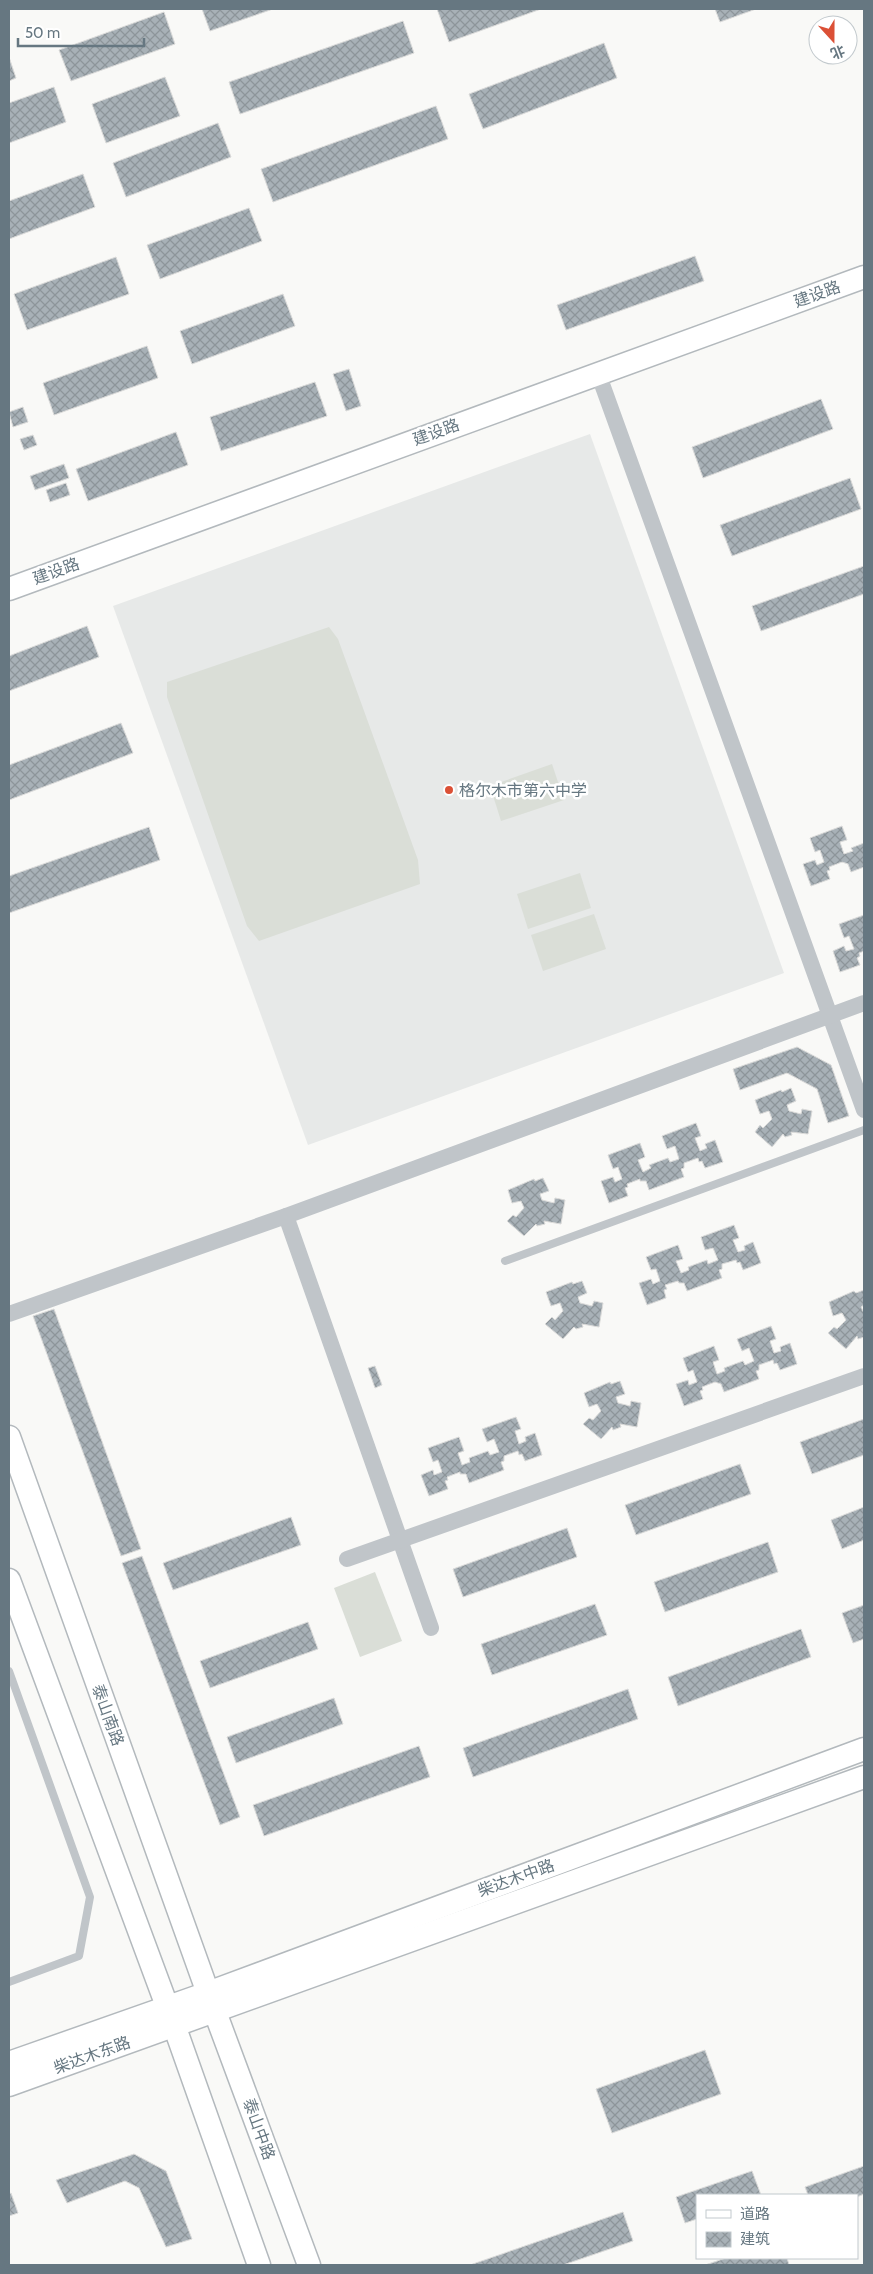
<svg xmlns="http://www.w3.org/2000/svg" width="873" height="2274" viewBox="0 0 873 2274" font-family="Cabin,'Noto Sans SC',sans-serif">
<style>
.built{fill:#e7e9e8}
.grass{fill:#daded7}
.building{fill:url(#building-cross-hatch);stroke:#dbdbda}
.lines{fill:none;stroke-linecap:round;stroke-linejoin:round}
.secondary-casing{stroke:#b3b9bd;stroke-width:25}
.lane{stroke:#c0c5c9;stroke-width:8}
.street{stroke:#c0c5c9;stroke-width:16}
.secondary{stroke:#fff;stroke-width:22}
.poi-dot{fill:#db5036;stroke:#fff;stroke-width:2}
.labels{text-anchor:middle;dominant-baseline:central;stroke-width:5;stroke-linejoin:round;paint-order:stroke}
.street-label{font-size:16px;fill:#667781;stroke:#fff}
.poi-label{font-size:16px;fill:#667781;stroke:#fff;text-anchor:start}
</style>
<defs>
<pattern id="building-cross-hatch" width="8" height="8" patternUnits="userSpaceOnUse" patternTransform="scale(1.25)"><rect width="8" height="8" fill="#a8b1b7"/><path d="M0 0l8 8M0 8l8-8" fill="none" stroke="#8d959a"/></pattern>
</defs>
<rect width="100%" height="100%" fill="#f9f9f7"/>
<!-- built -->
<path class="built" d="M590 434 784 973 308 1145 113 606Z"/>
<!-- grass -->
<g class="grass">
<path d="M329 627 338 639 418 860 420 884 259 941 247 926 167 697V682Z"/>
<path d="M552 764 564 800 501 821 490 786Z"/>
<path d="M580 873 591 908 528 929 517 894Z"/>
<path d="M594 914 606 949 543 971 531 935Z"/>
<path d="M375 1572 402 1641 360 1657 334 1588Z"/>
</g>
<!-- building -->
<g class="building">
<path d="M202 9H273L210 31Z"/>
<path d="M437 9H541L449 42Z"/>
<path d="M715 9H756L720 22Z"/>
<path d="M164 12 175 44 71 81 59 50Z"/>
<path d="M403 21 414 53 240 114 229 82Z"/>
<path d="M604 43 617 78 483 129 469 94Z"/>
<path d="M9 57 16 78 9 81Z"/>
<path d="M165 77 180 116 106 143 92 104Z"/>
<path d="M54 87 66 122 9 143V103Z"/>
<path d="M436 106 448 139 273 202 261 169Z"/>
<path d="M218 123 231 157 126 197 113 163Z"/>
<path d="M83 174 95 207 9 239V201Z"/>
<path d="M249 208 262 241 160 279 147 245Z"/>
<path d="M695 256 704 281 566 330 557 305Z"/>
<path d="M116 257 129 294 27 330 14 294Z"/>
<path d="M283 294 295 326 192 364 180 331Z"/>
<path d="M147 346 158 378 54 415 43 383Z"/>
<path d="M349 369 361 406 346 411 333 374Z"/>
<path d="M315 382 327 416 221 451 210 417Z"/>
<path d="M821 399 833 429 703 478 692 447Z"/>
<path d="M23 407 28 422 13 427 9 412Z"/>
<path d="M176 432 188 465 88 501 76 469Z"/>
<path d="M33 435 37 445 24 450 20 439Z"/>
<path d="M64 464 69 478 35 490 30 476Z"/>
<path d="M850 478 861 509 732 556 720 525Z"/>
<path d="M66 483 70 495 50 502 46 490Z"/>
<path d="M864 566V594L761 631 752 606Z"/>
<path d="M87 626 99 657 9 691V656Z"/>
<path d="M121 723 133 753 9 800V765Z"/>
<path d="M842 826 847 840 840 842 844 854 853 851 851 848 864 843V867L851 872 848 864 842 862 829 867 830 870 827 871 830 879 811 886 803 864 815 860 817 865 824 862 820 850 815 852 810 838Z"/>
<path d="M149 827 160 860 9 913V876Z"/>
<path d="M864 915V951L859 953 860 956 857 958 860 965 840 972 833 951 844 946 846 951 854 949 849 936 844 938 839 924Z"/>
<path d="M797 1047 831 1065 849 1116 828 1123 817 1089 787 1073 740 1090 733 1069Z"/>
<path d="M791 1088 796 1101 787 1105 789 1111 801 1114 802 1109 812 1111 808 1134 791 1132 792 1135 785 1137 783 1134 772 1147 755 1132 760 1125 763 1128 772 1119 769 1111 760 1114 755 1100 781 1090 782 1092Z"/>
<path d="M696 1123 701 1136 695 1138 700 1151 707 1148 705 1144 715 1140 723 1162 705 1168 702 1161 699 1162 698 1158 684 1163V1168L681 1169 684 1177 649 1190 646 1181H640V1179L627 1184 628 1187 625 1188 628 1196 609 1203 601 1181 613 1177 615 1182 622 1179 618 1167 613 1169 608 1155 640 1143 645 1157 638 1160 643 1172 651 1168 649 1165 668 1158 670 1162 679 1159 675 1146 667 1149 662 1136Z"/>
<path d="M543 1178 549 1191 540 1194 542 1200 554 1203 555 1198 565 1200 561 1224 544 1221 545 1224 537 1226 536 1224 524 1236 507 1221 513 1215 516 1217 524 1208 521 1201 512 1203 508 1190 534 1179 535 1181Z"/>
<path d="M734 1225 739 1238 733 1240 738 1252 745 1250 744 1246 753 1242 761 1263 743 1270 740 1262 737 1263 736 1260 722 1264V1269L719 1270 722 1278 687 1291 684 1283H679L678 1281 665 1285 667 1289 664 1290 666 1298 647 1305 639 1283 651 1279 653 1284 660 1281 656 1269 651 1270 646 1257 678 1245 683 1259 676 1261 681 1273 689 1270 688 1267 707 1260 708 1264 718 1260 713 1248 705 1250 701 1237Z"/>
<path d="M582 1281 587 1293 578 1297 580 1303 592 1306 594 1301 603 1303 599 1327 582 1324 583 1327 576 1329 574 1327 563 1339 545 1324 552 1317 555 1320 563 1311 560 1303 551 1306 546 1292 572 1282 573 1284Z"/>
<path d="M864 1290V1305L861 1307 864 1313V1337L858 1339 857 1336 846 1349 828 1333 834 1327 837 1329 846 1320 842 1313 833 1316 829 1302 854 1291 856 1293Z"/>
<path d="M54 1309 141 1549 121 1556 33 1316Z"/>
<path d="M771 1326 776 1339 770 1341 774 1353 781 1351 780 1347 790 1343 797 1364 780 1370 777 1363 774 1364 773 1360 759 1365V1370L756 1371 759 1379 724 1392 721 1384 715 1382 702 1387 703 1390 700 1391 703 1399 684 1406 676 1384 688 1380 689 1385 697 1382 693 1370 688 1372 683 1358 714 1346 719 1360 713 1362 717 1374 725 1371 724 1368 743 1361 745 1365 754 1361 749 1348 742 1351 737 1339Z"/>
<path d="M375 1366 382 1385 375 1388 368 1368Z"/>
<path d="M620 1381 625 1394 616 1397 618 1403 630 1406 631 1401 641 1403 637 1427 620 1424 621 1427 613 1430 612 1427 601 1439 583 1424 589 1418 593 1420 601 1411 597 1404 589 1407 584 1393 610 1382 611 1384Z"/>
<path d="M516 1417 521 1429 515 1431 519 1444 526 1441 525 1437 535 1433 542 1455 525 1461 522 1454 519 1455 518 1451 504 1456V1461L501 1462 504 1470 469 1483 466 1474H460V1472L447 1477 448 1480 445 1481 448 1489 429 1496 421 1475 433 1470 434 1475 442 1472 438 1460 433 1462 428 1448 459 1437 464 1451 458 1453 462 1465 470 1462 469 1458 488 1451 490 1455 499 1452 494 1439 487 1442 482 1429Z"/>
<path d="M864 1419V1455L812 1474 800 1442Z"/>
<path d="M740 1464 751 1494 636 1535 625 1505Z"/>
<path d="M864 1507V1540L842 1549 831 1520Z"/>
<path d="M291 1517 301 1545 173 1590 163 1563Z"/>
<path d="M567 1528 577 1557 463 1597 453 1569Z"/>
<path d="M768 1542 778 1572 665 1612 654 1582Z"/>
<path d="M142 1556 240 1817 220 1825 122 1563Z"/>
<path d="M595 1604 607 1635 492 1675 481 1644Z"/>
<path d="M864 1605V1639L853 1643 842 1613Z"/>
<path d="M308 1622 318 1649 210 1688 200 1661Z"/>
<path d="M801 1629 811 1657 678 1706 668 1677Z"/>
<path d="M628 1689 638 1719 473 1777 463 1748Z"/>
<path d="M334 1698 343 1724 236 1763 227 1737Z"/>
<path d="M419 1746 430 1777 264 1836 253 1805Z"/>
<path d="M705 2050 721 2094 612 2133 596 2089Z"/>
<path d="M134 2154 166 2171 192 2239 166 2247 139 2188 125 2181 67 2203 56 2180Z"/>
<path d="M864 2166V2194L857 2197 808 2195 805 2187Z"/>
<path d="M752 2171 761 2195H697V2219L685 2223 676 2197Z"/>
<path d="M11 2193 18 2213 9 2216V2194Z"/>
<path d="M623 2212 633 2241 563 2265H470Z"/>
<path d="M726 2258H787L789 2265H705Z"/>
</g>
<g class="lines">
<!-- secondary casing -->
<g class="secondary-casing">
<g id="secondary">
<path d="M9 589 864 277"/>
<path d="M9 1437 208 1993 309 2265"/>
<path d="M9 1580 174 2025 259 2265"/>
<path d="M9 2063 208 1993 864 1749"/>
<path d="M9 2085 864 1777"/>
</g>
</g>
<!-- lane -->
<g class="lane">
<path d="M505 1261 864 1130"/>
<path d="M9 1671 90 1897 79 1956 9 1982"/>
</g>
<!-- street -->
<g class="street">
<path d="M598 373 864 1110"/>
<path d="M286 1216 431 1628"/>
<path d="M9 1314 286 1216 864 1003"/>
<path d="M347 1559 864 1376"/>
</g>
<!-- secondary -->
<use href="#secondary" class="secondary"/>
</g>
<!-- markers -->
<circle class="poi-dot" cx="449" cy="790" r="5"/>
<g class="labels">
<!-- street labels -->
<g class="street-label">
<text transform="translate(817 294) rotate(-20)">建设路</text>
<text transform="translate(436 432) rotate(-20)">建设路</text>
<text transform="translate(56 571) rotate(-20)">建设路</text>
<text transform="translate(108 1715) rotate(70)">泰山南路</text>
<text transform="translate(516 1878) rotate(-20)">柴达木中路</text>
<text transform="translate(92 2055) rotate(-20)">柴达木东路</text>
<text transform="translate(259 2129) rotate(70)">泰山中路</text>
</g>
<!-- poi labels -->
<g class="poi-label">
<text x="459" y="790">格尔木市第六中学</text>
</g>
</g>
<!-- border -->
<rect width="873" height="2274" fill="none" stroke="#667781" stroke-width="20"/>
<!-- legend -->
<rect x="696" y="2194" width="162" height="65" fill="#ffffff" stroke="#c2c9cd"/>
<rect x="706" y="2210" width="25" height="8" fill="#ffffff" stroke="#c2c9cd"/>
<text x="740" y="2219" font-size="15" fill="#667781">道路</text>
<rect x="706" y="2232" width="25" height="15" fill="url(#building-cross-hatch)" stroke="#c2c9cd"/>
<text x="740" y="2244" font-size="15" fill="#667781">建筑</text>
<!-- north arrow -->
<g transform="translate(833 40) rotate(159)"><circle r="24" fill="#ffffff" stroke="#c2c9cd"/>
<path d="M0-4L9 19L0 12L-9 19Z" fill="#db5036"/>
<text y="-8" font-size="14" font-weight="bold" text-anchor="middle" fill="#667781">北</text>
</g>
<!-- scale -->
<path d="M18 38v8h126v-8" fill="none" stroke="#667781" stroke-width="2.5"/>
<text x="25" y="38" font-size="15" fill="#667781" stroke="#ffffff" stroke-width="4" paint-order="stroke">50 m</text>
</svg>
